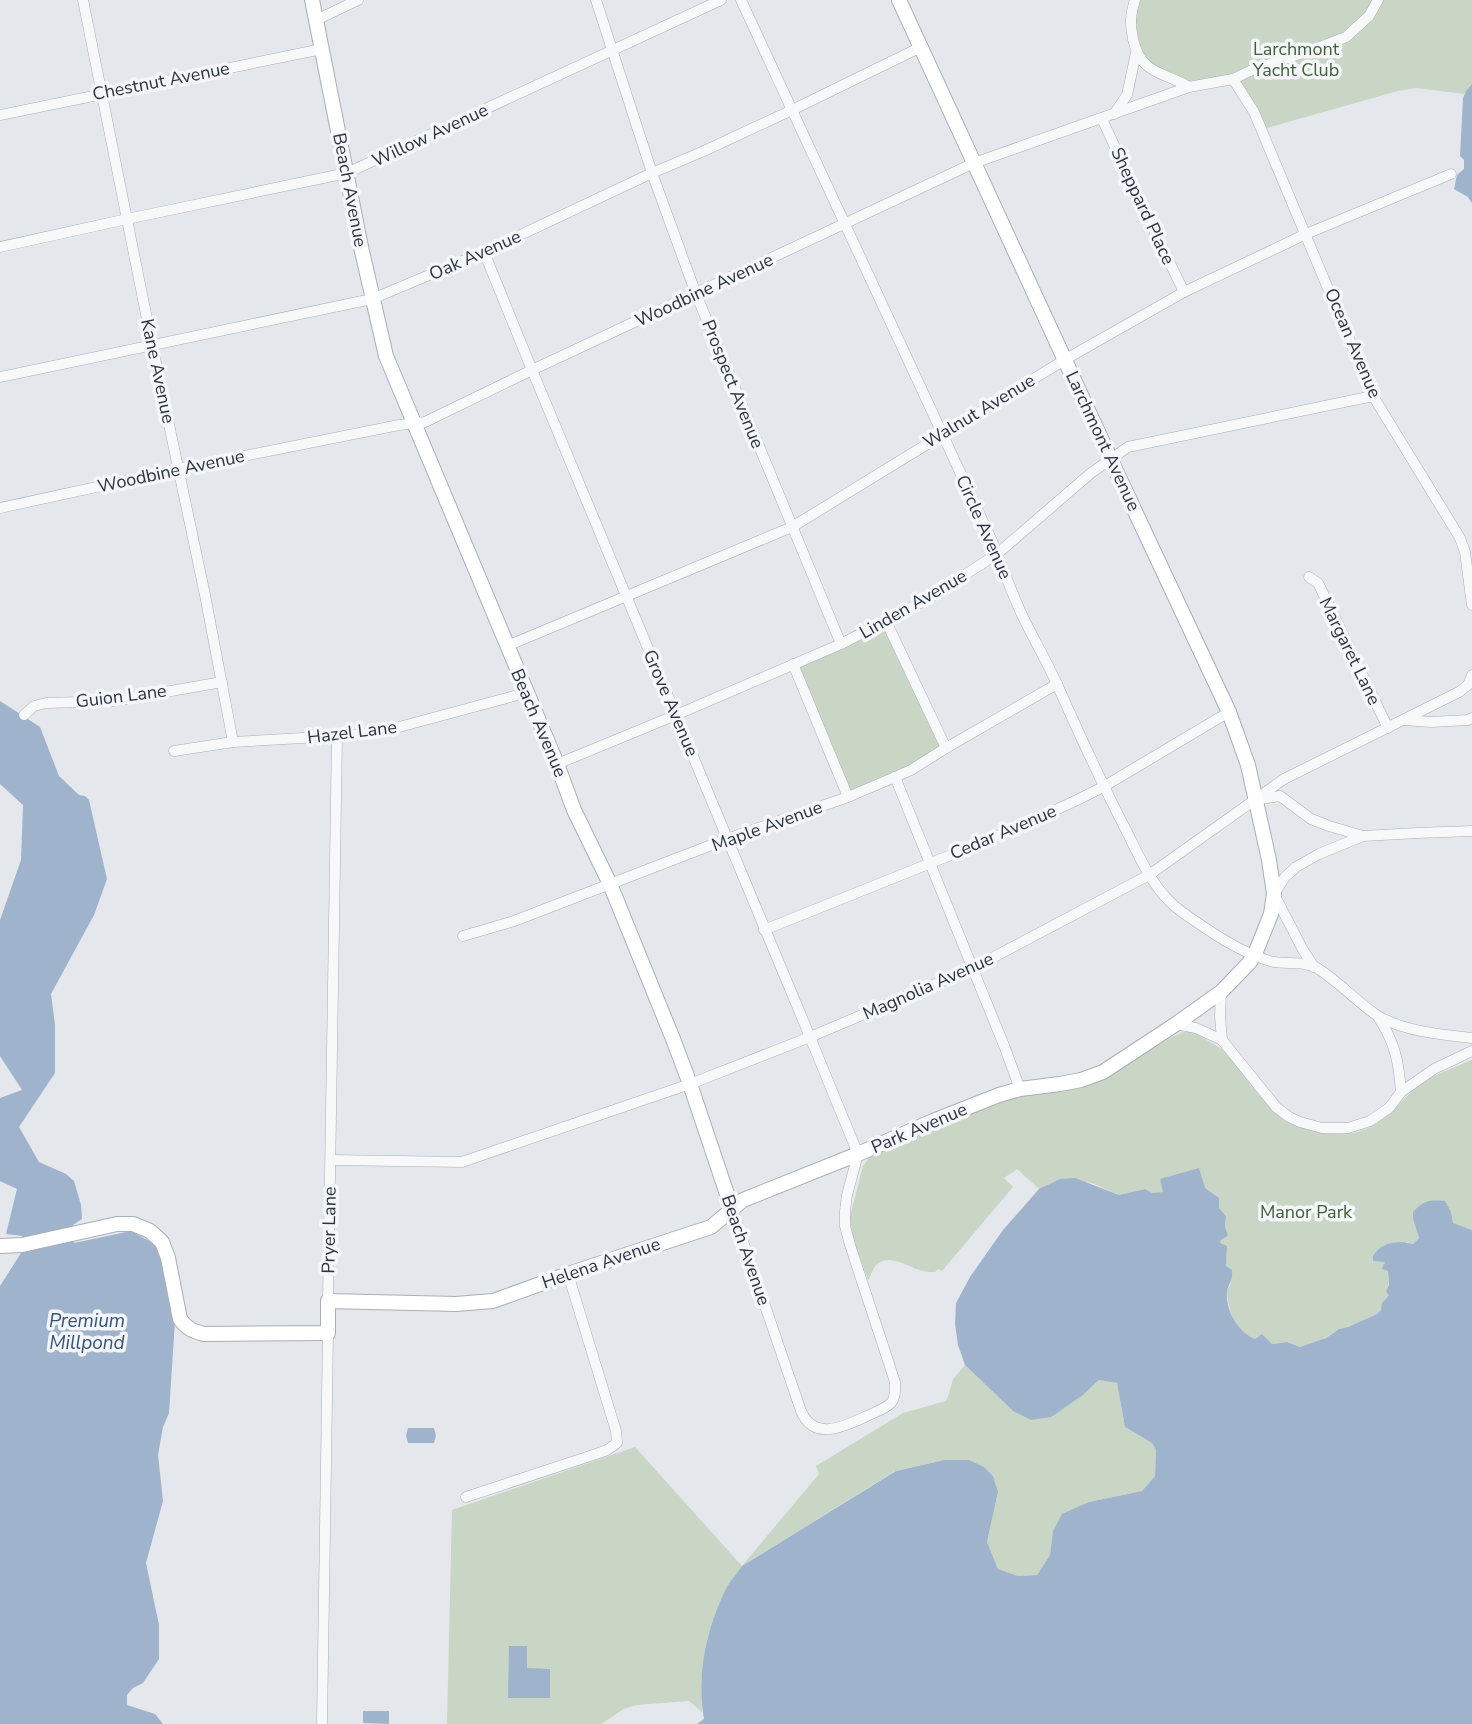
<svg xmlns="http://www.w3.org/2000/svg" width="1472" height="1724" viewBox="0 0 1472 1724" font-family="'Nunito Sans',sans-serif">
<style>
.green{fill:#c9d6c5}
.water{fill:#9fb4cc}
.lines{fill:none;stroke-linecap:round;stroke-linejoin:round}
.street-casing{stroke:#a9aeb7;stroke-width:11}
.secondary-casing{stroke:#a9aeb7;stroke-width:16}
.street{stroke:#f7f8fa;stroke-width:10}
.secondary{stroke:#fff;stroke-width:14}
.labels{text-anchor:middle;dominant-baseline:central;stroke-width:7;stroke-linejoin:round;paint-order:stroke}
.park-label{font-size:18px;fill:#3f6138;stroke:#f4f6f9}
.street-label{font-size:18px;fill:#2b3445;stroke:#f4f6f9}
.water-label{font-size:19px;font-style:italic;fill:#34527a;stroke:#f4f6f9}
</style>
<rect width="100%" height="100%" fill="#e4e7ec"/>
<!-- green -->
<g class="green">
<path d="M1136 0H1472V84L1464 94 1416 88 1398 91 1263 129 1233 78 1190 85 1158 72 1138 53 1132 12Z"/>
<path d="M885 625 943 747 906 769 850 792 798 665Z"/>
<path d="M1184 1032C1193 1031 1201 1036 1208 1041 1213 1044 1218 1046 1222 1050 1237 1063 1249 1085 1263 1100 1287 1126 1325 1141 1360 1131 1386 1124 1402 1097 1423 1082 1438 1073 1456 1067 1472 1060V1230L1453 1223 1451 1212H1413V1219L1419 1238 1413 1244 1407 1242 1385 1262 1388 1270 1389 1295 1385 1299 1381 1310 1377 1314 1348 1327 1339 1329 1320 1341 1300 1347 1287 1342 1272 1344 1258 1336 1255 1339C1236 1332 1227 1309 1227 1290 1234 1280 1232 1275 1226 1266 1225 1253 1231 1255 1220 1243L1221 1240 1228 1236 1225 1226 1226 1216 1219 1208V1198L1205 1188 1160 1179 1164 1192 1152 1193 1145 1189 1119 1195 1092 1183 1060 1179 1039 1189 1017 1169 1004 1178 1013 1187 942 1271 938 1269 935 1272C932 1272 925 1272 923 1271 909 1268 890 1252 876 1265 873 1269 871 1275 868 1280L853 1238 850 1217 863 1166 874 1151 1015 1096 1064 1090 1107 1076 1172 1037Z"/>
<path d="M965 1365 1013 1411 1083 1395 1099 1380 1117 1383 1125 1427 1152 1443 1156 1450 1155 1476 1142 1491 1089 1502 1053 1531 1050 1555 1037 1575 1018 1576 998 1569 987 1542 998 1492 944 1460 895 1471 742 1566 701 1679 702 1712 689 1701 636 1705 624 1709 601 1724H447L452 1510 635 1447 742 1566 819 1474 816 1466 903 1413 946 1401 949 1394 953 1379Z"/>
</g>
<!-- water -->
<g class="water">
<path d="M1472 84V203L1468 197 1454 189 1457 175 1464 169V160L1460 156 1463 98 1466 91Z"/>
<path d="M0 701 40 727 59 776 79 795 85 796 89 800 107 879 94 915 51 994 55 1025V1073L19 1127 39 1162 66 1174 74 1181 81 1205 82 1219 73 1225 74 1243 131 1231 160 1247 175 1321 169 1413 163 1427 158 1455 163 1501 146 1563 159 1625V1659L143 1683 133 1688 127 1695V1705L155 1714 163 1724H0V1286L23 1250 22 1236 6 1234 17 1189 0 1181V1098L22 1090 0 1056V920L21 860 23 805 0 784Z"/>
<path d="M1199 1168 1205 1188 1219 1198V1208L1226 1216 1225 1226 1228 1236 1221 1240 1220 1243 1227 1246 1226 1266 1232 1270C1233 1283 1228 1283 1227 1292 1225 1310 1239 1333 1255 1339L1262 1334 1272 1344 1287 1342 1300 1347 1326 1338 1339 1329 1348 1327 1377 1314 1381 1310 1382 1303 1389 1295 1386 1292 1389 1285 1388 1271 1382 1269 1385 1262 1373 1261V1256C1381 1242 1397 1240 1413 1244L1419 1238 1413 1219V1212C1424 1200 1429 1200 1445 1201L1451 1212 1453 1223 1472 1230V1724H697L704 1719C696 1676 707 1627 726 1589 730 1581 737 1574 742 1566L896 1471 944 1460H969L984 1467 993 1476 998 1492 987 1542 998 1569 1018 1576 1037 1575 1050 1555 1053 1531 1062 1514 1089 1502 1142 1491 1155 1476 1156 1450 1152 1443 1125 1427 1117 1383 1099 1380 1083 1395 1051 1417 1031 1420 1013 1411 965 1365 958 1345 955 1324 956 1303 970 1277 1003 1230 1039 1189 1060 1179 1075 1178 1119 1195 1145 1189 1152 1193 1163 1192 1160 1179Z"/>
<path d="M408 1428H434L436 1436 434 1443H408L406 1436Z"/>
<path d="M509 1646H527V1668L550 1669V1698H508Z"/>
<path d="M363 1711H389V1724L363 1723Z"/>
</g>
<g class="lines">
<!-- street casing -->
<g class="street-casing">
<g id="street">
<path d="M83 0 152 344 205 595 233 742"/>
<path d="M596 0 652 173 696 294 841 644"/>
<path d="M741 0 992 541C1002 566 1011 591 1022 615 1034 640 1049 665 1060 691 1081 738 1102 784 1126 830 1141 860 1154 892 1182 912 1209 931 1239 952 1270 961 1286 965 1302 960 1317 968 1338 981 1355 1000 1375 1014 1400 1031 1443 1035 1472 1038"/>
<path d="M1135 0C1130 14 1130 24 1133 39 1141 75 1162 71 1189 87"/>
<path d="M316 20 358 0"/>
<path d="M1233 79 1254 112 1373 396 1460 538 1465 552 1472 605"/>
<path d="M1114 114 1127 95 1136 53"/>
<path d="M0 115 322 49"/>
<path d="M1102 119 1145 212 1184 292"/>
<path d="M0 247 127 219 347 173 721 0"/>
<path d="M484 252 532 370 810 1037 858 1154 847 1195 845 1211V1226L850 1245 895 1382C895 1389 896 1397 891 1403 885 1409 875 1412 867 1416 845 1426 814 1442 801 1411L732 1209"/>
<path d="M0 377 372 299 484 252 652 173 704 151 792 110 921 47"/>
<path d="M0 508 179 469 399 425 425 422 532 370 974 163 1189 87 1233 79 1252 70 1320 47 1346 37 1369 16 1378 0"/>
<path d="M1309 577 1318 583 1388 728"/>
<path d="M886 621 946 748"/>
<path d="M507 646 792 527 1066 359 1184 292 1306 234 1451 174"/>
<path d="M793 664 848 797"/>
<path d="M24 715 34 706 46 703 114 701 222 682"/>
<path d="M1404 720 1431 722 1468 720 1472 718"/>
<path d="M174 751 233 742 355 735 388 730 514 696 526 691"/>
<path d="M557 764 676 715 841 644 926 600 997 554 1091 473 1128 447 1373 396"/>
<path d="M895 777 1005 1048 1020 1089"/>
<path d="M1260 799 1280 796 1311 819 1329 826 1363 836"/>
<path d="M764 930 1008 832 1077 800 1103 787 1229 712"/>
<path d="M463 936 514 921 727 839 848 797 895 777 911 770 946 748 1057 684"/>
<path d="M1314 967 1303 950 1274 894 1285 877 1296 867 1319 854 1363 836 1418 833 1472 831"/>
<path d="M1221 992 1220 1016 1222 1040"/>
<path d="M1378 1017C1395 1042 1399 1063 1401 1092"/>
<path d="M1176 1024 1196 1028 1222 1040 1276 1107 1289 1117 1300 1122 1322 1128H1348L1370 1121 1389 1108 1401 1092 1434 1069 1472 1051"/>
<path d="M331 1160 462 1162 690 1084 810 1037 973 968 1149 875 1284 779 1459 692 1468 685 1472 675"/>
<path d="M328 1301 337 736"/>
<path d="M466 1497 596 1454 607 1450 617 1443 616 1431 568 1274"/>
<path d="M322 1724 328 1333"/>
</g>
</g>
<!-- secondary casing -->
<g class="secondary-casing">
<g id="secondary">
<path d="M312 0 361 247 386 356 557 764 574 810 610 884 673 1039 690 1084 732 1209"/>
<path d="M0 1246 22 1245 117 1224H133L150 1231 162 1242 168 1258 180 1319C187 1329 193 1331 204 1334L328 1333V1301L456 1304 493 1301 568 1274 711 1227 743 1200 858 1154 933 1121 999 1095 1020 1089 1060 1084 1081 1080 1103 1072 1176 1024 1221 992 1249 963 1255 954 1271 914 1274 894 1269 860 1248 765 1229 712 1110 458 899 0"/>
</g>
</g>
<!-- street -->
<use href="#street" class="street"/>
<!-- secondary -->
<use href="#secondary" class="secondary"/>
</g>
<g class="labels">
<!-- park labels -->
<g class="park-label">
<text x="1296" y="49">Larchmont<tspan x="1296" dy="21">Yacht Club</tspan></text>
<text x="1306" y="1212">Manor Park</text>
</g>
<!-- street labels -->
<g class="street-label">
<text transform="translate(161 81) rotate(-11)">Chestnut Avenue</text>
<text transform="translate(430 135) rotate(-25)">Willow Avenue</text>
<text transform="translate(350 190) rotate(79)">Beach Avenue</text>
<text transform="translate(1143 206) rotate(65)">Sheppard Place</text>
<text transform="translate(475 255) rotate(-24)">Oak Avenue</text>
<text transform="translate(704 290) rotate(-25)">Woodbine Avenue</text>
<text transform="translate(1353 343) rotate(67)">Ocean Avenue</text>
<text transform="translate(158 371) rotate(78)">Kane Avenue</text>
<text transform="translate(733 384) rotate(68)">Prospect Avenue</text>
<text transform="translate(979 411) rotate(-31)">Walnut Avenue</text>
<text transform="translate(1103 441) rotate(65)">Larchmont Avenue</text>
<text transform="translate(171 471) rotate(-12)">Woodbine Avenue</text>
<text transform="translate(984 527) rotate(66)">Circle Avenue</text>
<text transform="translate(913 604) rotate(-30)">Linden Avenue</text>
<text transform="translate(1350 651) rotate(64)">Margaret Lane</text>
<text transform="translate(121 696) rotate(-7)">Guion Lane</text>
<text transform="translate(671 703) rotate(67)">Grove Avenue</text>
<text transform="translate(539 723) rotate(67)">Beach Avenue</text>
<text transform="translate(352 732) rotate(-7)">Hazel Lane</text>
<text transform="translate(767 826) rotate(-20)">Maple Avenue</text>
<text transform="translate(1003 832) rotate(-23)">Cedar Avenue</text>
<text transform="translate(928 986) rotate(-24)">Magnolia Avenue</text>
<text transform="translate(919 1128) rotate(-23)">Park Avenue</text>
<text transform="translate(329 1230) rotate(-89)">Pryer Lane</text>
<text transform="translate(746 1250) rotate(71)">Beach Avenue</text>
<text transform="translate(601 1263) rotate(-19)">Helena Avenue</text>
</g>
<!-- water labels -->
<g class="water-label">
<text x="87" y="1321">Premium<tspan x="87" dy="22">Millpond</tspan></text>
</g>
</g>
</svg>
